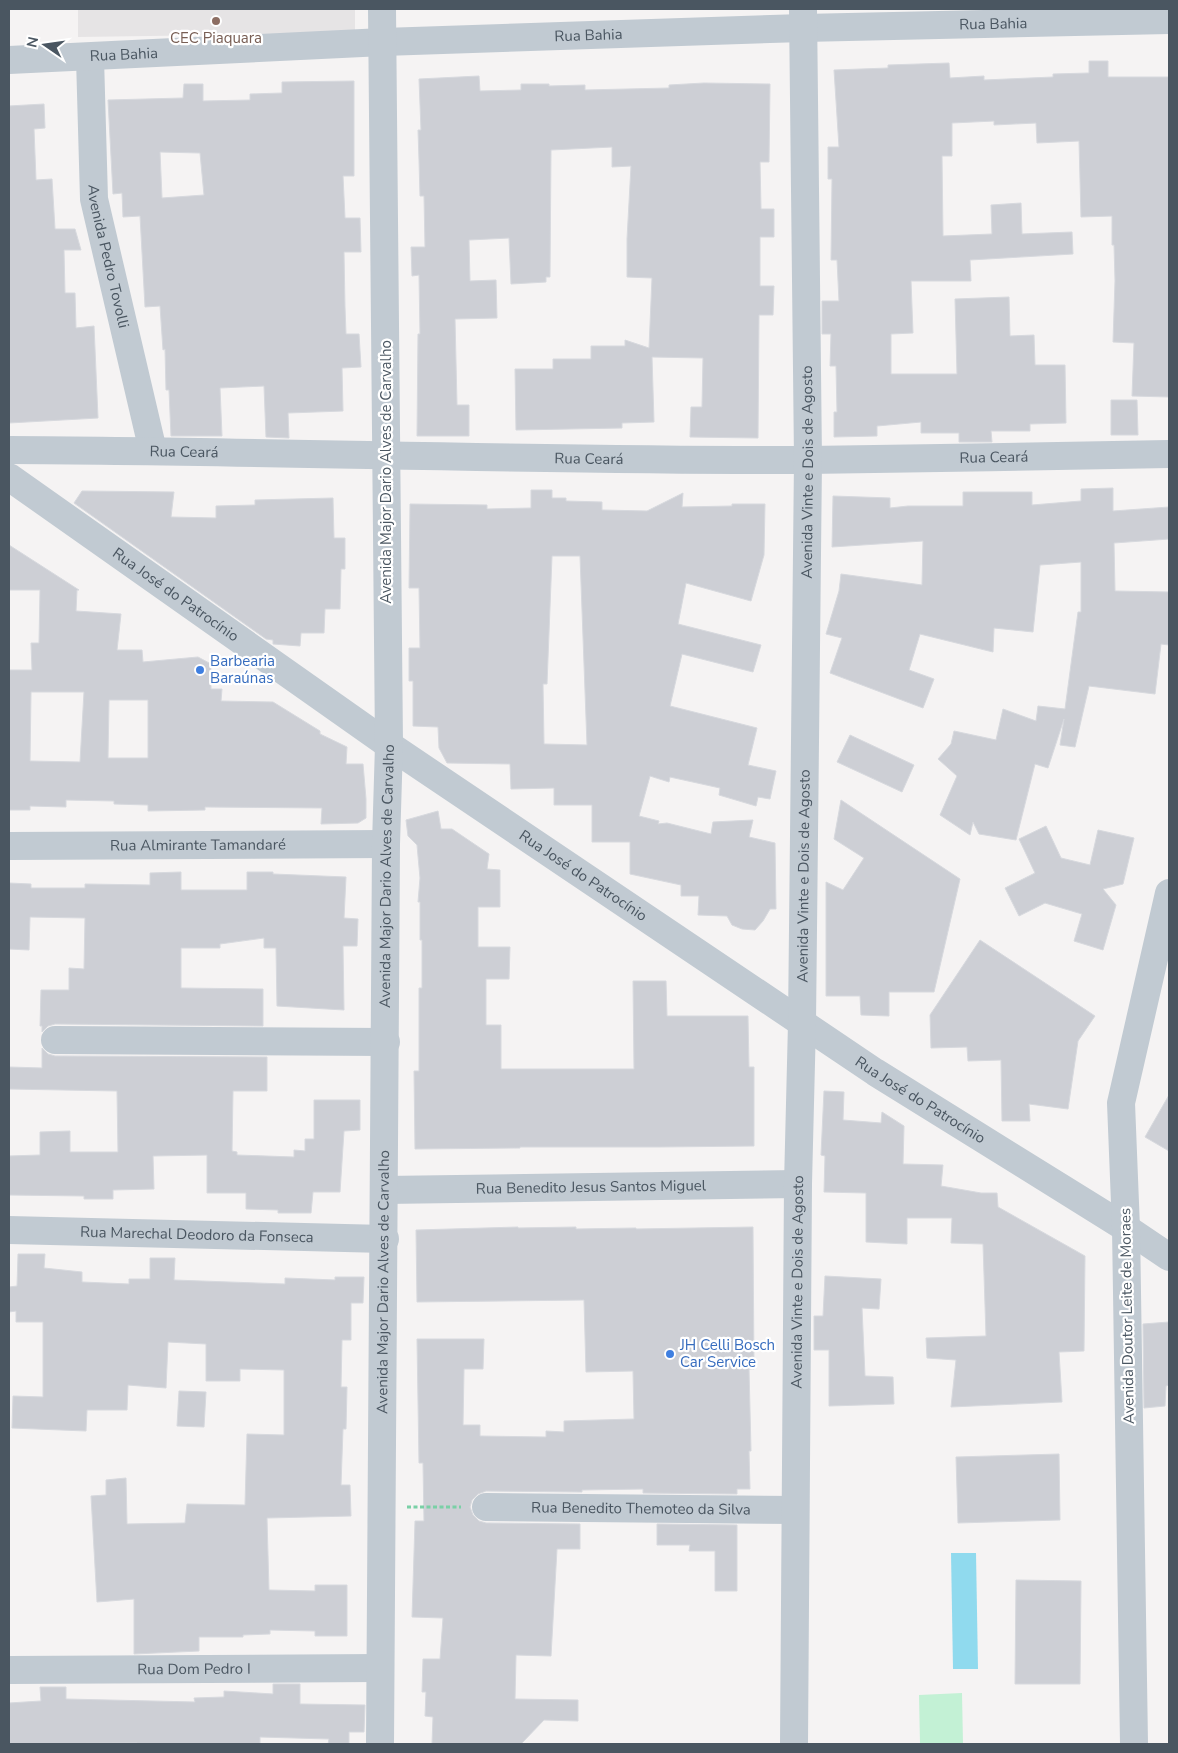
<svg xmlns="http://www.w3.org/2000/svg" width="1178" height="1753" viewBox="0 0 1178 1753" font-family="'Nunito Sans',sans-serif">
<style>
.education{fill:#e6e4e5}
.green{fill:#c3f1d5}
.water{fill:#90daee}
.building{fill:#cdcfd5;stroke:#d7d9de;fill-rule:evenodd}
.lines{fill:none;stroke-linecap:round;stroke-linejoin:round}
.path{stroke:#7ad0a6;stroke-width:3;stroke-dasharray:4 2.5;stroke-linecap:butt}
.minor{stroke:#c1cad2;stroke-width:28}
.education-dot{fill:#8d6e63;stroke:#fff;stroke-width:2}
.shop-dot{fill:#3f7fe0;stroke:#fff;stroke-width:2}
.labels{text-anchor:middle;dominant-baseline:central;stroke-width:4.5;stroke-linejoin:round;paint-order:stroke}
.street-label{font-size:15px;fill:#4a5661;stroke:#fff}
.education-label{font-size:15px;fill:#785e54;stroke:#fff}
.shop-label{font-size:15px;fill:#366cbe;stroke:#fff;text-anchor:start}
</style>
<rect width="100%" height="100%" fill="#f5f3f3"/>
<!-- education -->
<path class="education" d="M78 9H355V33L78 37Z"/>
<!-- green -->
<path class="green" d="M962 1693 963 1744H920L919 1695Z"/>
<!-- water -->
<path class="water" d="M976 1553 978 1669H953L951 1553Z"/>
<!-- building -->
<g class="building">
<path d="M1089 61H1108V77H1169V397L1132 396 1134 343 1113 342 1115 281 1114 245H1112V216L1081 217 1079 141 1037 143 1036 123 994 125V121L952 123V156H942L943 236 992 234 991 205 1021 203 1022 234 1072 232 1073 254 970 260 971 281H911L913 333 891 334V374H957L955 299 1009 297 1010 336 1034 335 1035 365H1065L1066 423 1030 424V431H991L992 442H959V433H921V422L877 426V436L834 437V412H837L836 366H830L831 334H822V301H839L837 260H831L832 179H828V147H839L834 70 888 68V65L949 63 950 78 984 76V80L1053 77V74L1089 73Z"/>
<path d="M479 76 480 91 521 90V84H549V86L585 85V90L669 88V85L704 83 770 84 769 162H760L761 209H774V237H760V286H774L773 315H759L758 438 690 437 691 407H702L703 358 652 357 654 422 622 423V428L516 430 515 369H553V359H591V346H625V340L649 348 652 278 627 277V239L631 166 612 167V147L551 150 550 277H546V282L511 284 509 238 469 240 470 281 496 280 497 318 455 319 457 405H469V436H417L418 334H420L419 275 412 276 411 247H425L424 196H420L419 160 418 130H421L419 79Z"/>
<path d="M354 81V176H343L345 218H360L361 252H344L345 307 346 334H359L361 367 342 368 343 411 288 413 289 438 266 437 264 386 220 388 222 436H171L169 390H166L165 349 163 350 160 306 145 307 140 216 123 217 122 193 113 194 108 100 183 98 184 84H203V101L250 100V94L282 93V82ZM160 152 200 153 204 195 162 198Z"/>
<path d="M44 104 45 128 34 129 36 180 52 179 55 229H75L81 250H64L65 293H75L76 328 94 326 98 418 9 423V106Z"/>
<path d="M1111 400H1137L1138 435H1111Z"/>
<path d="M1113 488V511L1169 507V539L1114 543 1115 591 1169 592V645L1161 644 1155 694 1089 686 1075 747 1060 745 1064 719 1048 768 1035 764 1016 840 979 834 973 822 970 835 940 815 957 776 938 759 951 744 954 731 996 740 1003 709 1036 721 1038 706 1065 709 1078 612H1081V562L1040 565 1033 632 994 628 993 652 920 634 909 670 934 679 923 708 830 673 842 638 826 634 839 591 841 574 922 585 923 541 832 547 833 496 890 498V508L908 506H963V492H1032V505L1081 501V489Z"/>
<path d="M531 490H552V498H566V501L602 502V510L647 511 683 493 682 507 732 506V504H765L764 555 751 601 686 583 678 624 761 645 753 672 682 654 670 706 757 728 748 765 776 771 770 799 758 797 756 806 719 795 720 788 670 777 669 782 650 776 639 816 659 821 658 824 667 823 711 834 713 822 753 820 749 837 775 843 776 909H770L763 921 755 930 742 929 732 925 727 916 698 915 699 896H681V885L630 874V842H592V805H554V788L511 789 510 764 447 763 439 748 438 727 413 726V681H409V648H420L419 588H409L410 504 487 505V509L531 508ZM552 556H580L587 745 544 744 543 684H547Z"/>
<path d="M82 491 174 492 171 517 216 518V506L255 505V500L333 498 334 538H345V569H341L340 609H325L324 633H301L300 646 273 644V640L266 639 74 503Z"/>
<path d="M9 545 79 590H77L76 611 121 614 117 650H142L143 662 198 657 211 664V689H222L221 701 273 702 320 731V734L347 747 346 764H363L366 799V818L358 823 321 824 322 808 205 807V810L148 811V805L114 804V801L66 800V807L30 806V810H9V670H32L31 643H39L40 590H9ZM31 692H84L80 762 30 761ZM109 700H148V758H108Z"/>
<path d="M850 735 914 765 902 792 837 762Z"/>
<path d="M841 800 960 879 934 992H889V1016L861 1015 860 996H826V882L843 890 864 858 834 839Z"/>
<path d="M438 811 441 829H452L489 854 487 869 500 870V907H478V947H510L509 979H486V1025H501V1069H634L633 981H666L667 1016H748L749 1067H754V1146L658 1147H520V1148L415 1149 414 1071H419V988H422V940H420V902H418L420 878 417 845 408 836 406 820Z"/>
<path d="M1046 826 1061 858 1090 865 1098 830 1134 838 1123 884 1103 889 1116 905 1103 950 1074 941 1082 914 1045 903 1019 916 1005 888 1035 873 1019 839Z"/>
<path d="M181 872V890H247V872H273V874L346 877 344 918 358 919 357 946H343L344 1010 277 1006 276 948H264V938L220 944V948H181V988L263 989V1026L55 1024 48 1026 42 1032V1026H40L41 990H69V968L84 969 85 918 30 917 29 950 9 949V883L31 884V888H85V884L150 885V873Z"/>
<path d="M980 940 1095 1016 1078 1041 1068 1109 1029 1104 1030 1121H1002L1001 1060 968 1061 967 1047 931 1048 930 1015Z"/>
<path d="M42 1048 48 1054 55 1056 267 1057V1091H233L232 1151 237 1152V1155L294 1157V1150L305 1151V1139H314V1100H360V1130L344 1131 340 1192H313L311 1213H278V1210L246 1209V1193H207V1155L153 1156 154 1189 113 1190V1199H84V1196L9 1195V1156L40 1155V1132L70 1131V1152H118L117 1091 9 1089V1067L42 1068Z"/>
<path d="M824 1091 844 1092 843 1120 881 1123 882 1112 904 1126 903 1164 943 1165 941 1186 981 1193H997L998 1207 1085 1256 1084 1351 1059 1352 1062 1402 951 1407 956 1360 927 1358 926 1338 986 1336 983 1244 951 1243 952 1218H907V1244L866 1242V1193L824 1192 825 1156 821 1155Z"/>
<path d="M1169 1095V1151L1145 1137Z"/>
<path d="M518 1227V1228L576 1227V1229L636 1228V1229L753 1227 754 1369H749L751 1451H749L750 1489H737V1494L643 1493V1489L582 1490V1492L486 1491 478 1494 472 1500 470 1507 473 1515 479 1521 486 1523 580 1524V1549H557L551 1656 516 1655 515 1699 578 1700V1721L544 1720 521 1744H432L433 1717 425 1716 426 1692H422L423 1659H440L443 1618 412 1617 415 1521H424L423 1463H419L417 1339H484L483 1369H464L463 1425H480V1436L546 1437V1431L564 1432V1421L634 1419 633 1371 586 1372 584 1300 417 1302 416 1230Z"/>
<path d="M18 1254H45L44 1268 82 1272V1282L129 1284V1279H150V1258H175L174 1280 285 1284V1278L335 1280V1277H364L363 1303H351V1340H342L341 1387H347L346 1429H343L341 1485H350L351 1516 267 1518 269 1590 315 1591V1585H347V1636H315V1631L270 1630V1634L243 1635V1637H199V1651L134 1654V1599L97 1602 91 1496 106 1495V1480L126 1478 127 1524 185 1523 187 1504 245 1505 247 1434 284 1435V1370L240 1369V1381H206V1344L168 1342 166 1388 128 1385 127 1410H87L86 1431 12 1428 13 1396 43 1397V1322H16V1311L9 1312V1287L17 1286Z"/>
<path d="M825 1276 881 1279 879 1309 862 1308 865 1376 893 1377 894 1404 829 1406V1350H814V1316H823Z"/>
<path d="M1169 1322V1385L1166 1386 1165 1406 1144 1408 1143 1324Z"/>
<path d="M179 1391 206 1392 204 1427 177 1426Z"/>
<path d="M1059 1454 1060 1520 958 1523 956 1457Z"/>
<path d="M657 1524 737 1525V1591H715V1551H689L690 1545H657Z"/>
<path d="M1016 1580 1081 1581 1080 1684H1015Z"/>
<path d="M273 1684H300V1704L365 1705 364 1732H349V1744H328L329 1739 260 1737V1744H137V1743L9 1744V1703L41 1701 40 1687H66V1699L195 1702 194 1698 224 1697V1691L273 1694Z"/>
</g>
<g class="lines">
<!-- path -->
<path class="path" d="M407 1507H461"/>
<!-- minor -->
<g class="minor">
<path id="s1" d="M90 58 94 199 153 451"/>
<path id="s2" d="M9 60 383 42 803 28 1169 20"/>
<path id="s3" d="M9 450C275 451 541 461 808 460 928 459 1049 456 1169 454"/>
<path id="s4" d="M9 477 389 745 875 1072 1126 1228 1169 1257"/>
<path id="s5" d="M9 846 386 844"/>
<path d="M55 1040 386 1042"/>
<path id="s6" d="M385 1190 798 1184"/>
<path id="s7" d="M9 1230 385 1239"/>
<path id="s8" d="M486 1507 795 1510"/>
<path id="s9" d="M9 1670 379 1668"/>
<path id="s10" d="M380 1744 386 844 389 745 382 9"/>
<path id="s11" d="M794 1744 798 1184 802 1023 808 460 803 9"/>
<path d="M1134 1744 1126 1228 1121 1103 1169 893"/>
</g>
</g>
<!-- markers -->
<circle class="education-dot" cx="216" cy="21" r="5"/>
<g class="shop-dot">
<circle cx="200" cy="670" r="5"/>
<circle cx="670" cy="1354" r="5"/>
</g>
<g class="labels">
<!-- street labels -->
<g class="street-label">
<text stroke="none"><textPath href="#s2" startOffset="985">Rua Bahia</textPath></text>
<text stroke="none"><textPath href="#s2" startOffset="580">Rua Bahia</textPath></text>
<text stroke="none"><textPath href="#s2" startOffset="115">Rua Bahia</textPath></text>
<text stroke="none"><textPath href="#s1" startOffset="200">Avenida Pedro Tovolli</textPath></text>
<text stroke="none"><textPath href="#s3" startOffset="175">Rua Ceará</textPath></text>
<text stroke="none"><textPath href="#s3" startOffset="985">Rua Ceará</textPath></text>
<text stroke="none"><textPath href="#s3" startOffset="580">Rua Ceará</textPath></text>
<text transform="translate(386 472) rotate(-90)">Avenida Major Dario Alves de Carvalho</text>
<text stroke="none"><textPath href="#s11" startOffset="1272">Avenida Vinte e Dois de Agosto</textPath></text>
<text stroke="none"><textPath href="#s4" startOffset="204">Rua José do Patrocínio</textPath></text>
<text stroke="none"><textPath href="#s5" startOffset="189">Rua Almirante Tamandaré</textPath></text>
<text stroke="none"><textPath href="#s4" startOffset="699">Rua José do Patrocínio</textPath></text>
<text stroke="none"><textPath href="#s10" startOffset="868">Avenida Major Dario Alves de Carvalho</textPath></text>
<text stroke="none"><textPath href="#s11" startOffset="868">Avenida Vinte e Dois de Agosto</textPath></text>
<text stroke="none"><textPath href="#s4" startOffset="1104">Rua José do Patrocínio</textPath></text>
<text stroke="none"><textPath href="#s6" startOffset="206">Rua Benedito Jesus Santos Miguel</textPath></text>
<text stroke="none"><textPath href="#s7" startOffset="188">Rua Marechal Deodoro da Fonseca</textPath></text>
<text stroke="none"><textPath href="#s10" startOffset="462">Avenida Major Dario Alves de Carvalho</textPath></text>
<text stroke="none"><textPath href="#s11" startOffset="462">Avenida Vinte e Dois de Agosto</textPath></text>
<text transform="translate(1127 1316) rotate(-91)">Avenida Doutor Leite de Moraes</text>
<text stroke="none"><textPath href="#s8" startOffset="155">Rua Benedito Themoteo da Silva</textPath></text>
<text stroke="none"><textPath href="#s9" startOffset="185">Rua Dom Pedro I</textPath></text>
</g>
<!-- education labels -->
<g class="education-label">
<text x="216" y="38">CEC Piaquara</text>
</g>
<!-- shop labels -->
<g class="shop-label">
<text x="210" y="661">Barbearia<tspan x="210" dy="17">Baraúnas</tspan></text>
<text x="680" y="1345">JH Celli Bosch<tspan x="680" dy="17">Car Service</tspan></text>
</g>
</g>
<!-- border -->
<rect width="1178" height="1753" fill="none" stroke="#4a5661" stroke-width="20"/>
<!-- north arrow -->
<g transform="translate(45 45) rotate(283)" stroke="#ffffff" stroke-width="4" paint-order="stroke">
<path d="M0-4L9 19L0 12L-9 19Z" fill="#4a5661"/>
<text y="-8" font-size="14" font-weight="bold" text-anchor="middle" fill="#4a5661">N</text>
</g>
</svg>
